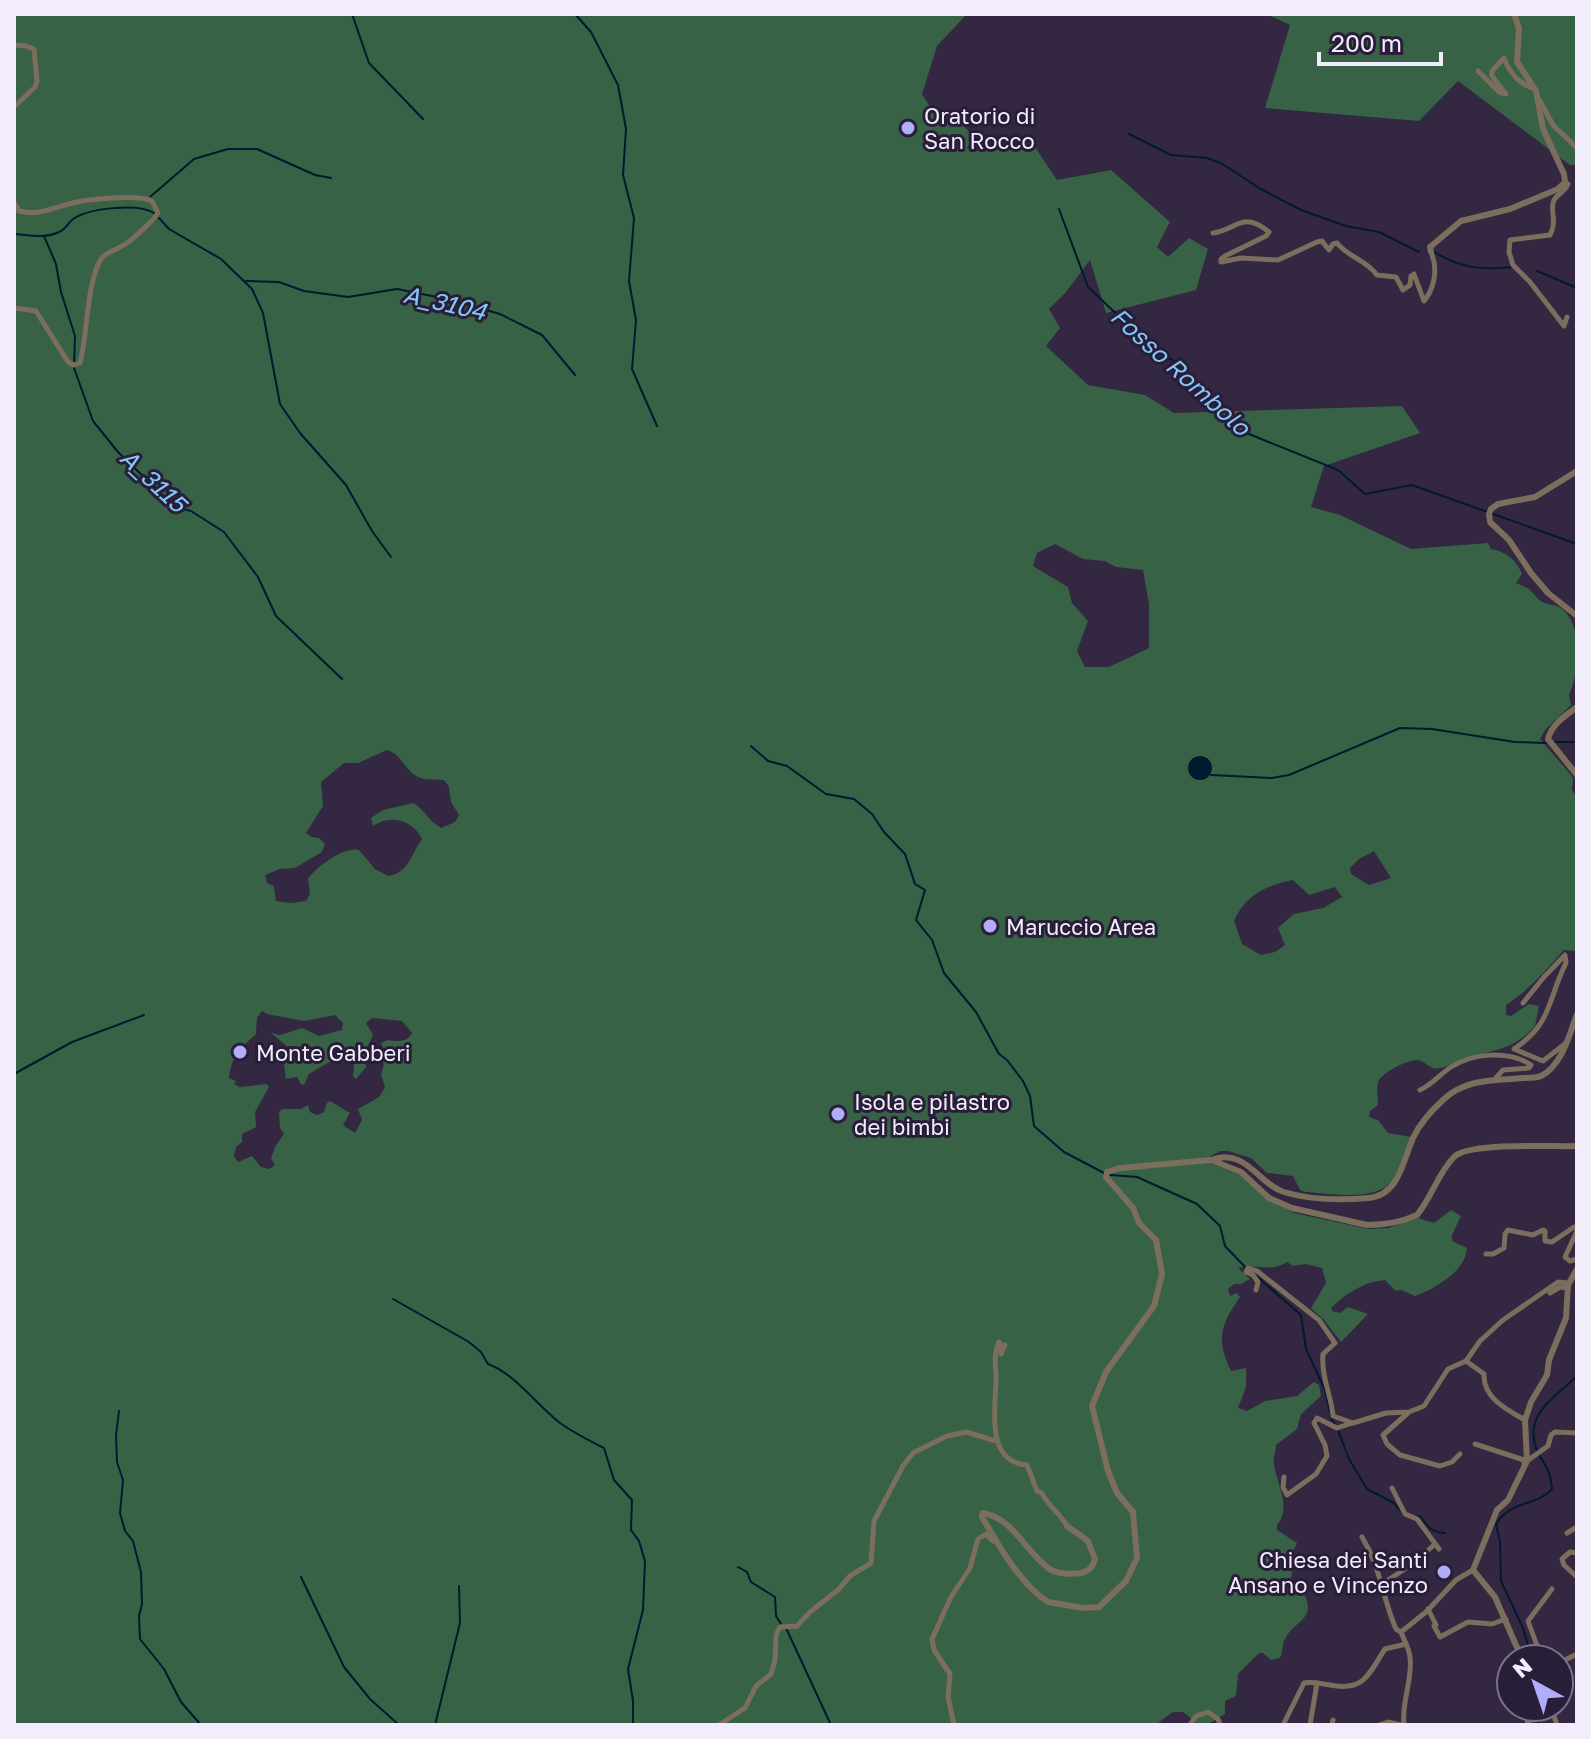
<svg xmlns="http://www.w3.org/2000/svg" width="1591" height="1739" viewBox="0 0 1591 1739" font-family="'Golos Text',sans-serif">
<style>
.forest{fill:#376245;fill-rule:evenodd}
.water{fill:#001a2f}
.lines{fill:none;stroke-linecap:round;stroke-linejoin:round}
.stream{stroke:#001a2f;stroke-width:2}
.minor{stroke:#7b6e5d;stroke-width:5}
.tertiary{stroke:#7b6e5d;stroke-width:6}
.poi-dot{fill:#b1adfa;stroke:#291e38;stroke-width:3}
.labels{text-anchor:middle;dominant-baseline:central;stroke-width:6;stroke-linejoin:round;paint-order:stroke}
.poi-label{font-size:22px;fill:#f3ecfd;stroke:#291e38;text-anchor:start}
.water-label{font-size:24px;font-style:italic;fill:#84c6f9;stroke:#291e38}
</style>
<rect width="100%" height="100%" fill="#332742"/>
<!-- forest -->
<g class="forest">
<path d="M14 14H967L937 46 922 94 932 110 958 120 974 137 967 148 977 151 1033 144 1057 180 1111 170 1170 222 1157 247 1168 257 1189 238 1208 249 1196 290 1106 313 1090 260 1066 292 1049 309 1060 328 1046 346 1088 385 1145 395 1174 413 1402 406 1420 433 1324 466 1311 507 1340 515 1411 549 1488 543 1491 549C1506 552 1516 559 1522 574L1516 583C1520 585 1524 586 1527 588 1533 591 1536 598 1541 601 1546 605 1553 604 1559 607 1584 621 1579 674 1569 695L1571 705 1545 730 1540 739 1571 775 1573 779 1572 790 1577 797V951L1564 950C1546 970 1528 991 1506 1005V1015L1511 1016 1529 1004 1539 1006 1535 1026C1516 1049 1491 1051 1463 1059 1455 1062 1448 1067 1440 1068 1430 1071 1426 1061 1417 1060 1407 1060 1384 1072 1379 1080 1376 1086 1378 1098 1378 1105L1370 1111 1369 1117 1378 1120 1388 1133 1411 1137C1405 1152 1402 1171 1390 1183 1371 1202 1330 1193 1305 1192L1300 1190 1293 1176 1267 1173 1251 1158 1228 1151H1220L1209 1157 1210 1163 1243 1176 1266 1198 1294 1213 1369 1229 1388 1228 1418 1218 1434 1223 1451 1210 1461 1216 1452 1235V1241L1467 1248C1466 1271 1436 1288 1415 1296L1401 1290 1396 1291 1385 1280C1363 1282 1347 1293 1331 1308L1332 1311 1340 1313 1348 1307 1368 1314 1341 1342 1324 1320 1311 1308 1326 1283 1322 1268 1306 1264 1293 1266 1287 1262C1271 1273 1255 1263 1238 1268L1250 1279 1241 1284H1234L1228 1289 1230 1296 1237 1293 1240 1297C1220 1326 1216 1339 1231 1371L1246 1368V1387L1238 1408 1247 1411 1265 1401 1297 1396 1314 1382 1319 1385 1321 1396 1301 1414 1297 1429 1276 1445C1276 1451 1273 1458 1274 1464 1277 1486 1292 1507 1277 1525V1530L1297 1543 1290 1558C1295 1570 1289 1576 1292 1587L1301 1588C1320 1620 1295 1619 1285 1639 1282 1644 1283 1652 1280 1658L1271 1660 1263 1653H1259L1238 1674 1236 1696 1225 1701V1714L1206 1725H1199L1183 1712H1173L1155 1725H14ZM1055 544 1083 559 1105 561 1116 567 1143 570 1149 604V648L1109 667H1085L1077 651 1088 621 1072 603 1068 587 1033 566 1037 553ZM387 750C400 754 403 765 412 773 420 781 433 779 444 780L449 787 451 802 459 815 455 822 441 828C428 820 423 808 413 803L383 810 371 818 373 826C390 814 413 820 422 839 411 854 409 873 388 876L375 869 359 850C344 846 316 867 308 879L310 894 306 901 291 903 276 901 274 886 267 883 265 875 280 869 295 868 322 852 325 844 319 838 312 837 306 833 323 806 321 782 344 763H358ZM1374 851 1391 878 1369 885 1351 874 1350 868 1359 859ZM1293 880 1309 895 1335 887 1342 897 1323 908 1294 914 1278 928 1285 945 1275 952 1261 955 1242 944 1234 921C1245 895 1267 885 1293 880ZM262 1011 267 1014 304 1021 335 1015 343 1023 342 1030 319 1036 302 1028 280 1035 271 1033 288 1047 293 1057 284 1064 286 1079 297 1077 301 1084 304 1085 309 1074 329 1062H352L354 1065 353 1076 356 1079 366 1067 364 1055 373 1035 366 1023 372 1018 402 1021 412 1033C409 1042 395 1042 388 1040L381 1043 384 1050 380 1057 384 1064 381 1075 385 1087 379 1097 358 1109 362 1120 355 1133 343 1125 350 1113 330 1101 327 1103 324 1112 317 1115 310 1112 308 1105 301 1109H282L279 1112 280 1128 284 1134 276 1145 271 1158 275 1165 269 1169 261 1167 252 1156 238 1162 234 1156 236 1147 242 1142V1134L256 1127 255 1112 269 1087 267 1084 240 1087 234 1084 236 1081 229 1078C231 1057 241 1048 256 1034L257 1018Z"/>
<path d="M1267 14H1577V165H1570L1458 81 1419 121 1265 108 1290 25Z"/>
</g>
<!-- water -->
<circle class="water" cx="1200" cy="768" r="12"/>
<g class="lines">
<!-- stream -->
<g class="stream">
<path d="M352 14 369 63 423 119"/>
<path d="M575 14 591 32 618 85 626 129 623 175 634 218 629 281 636 320 632 369 657 426"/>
<path d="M1129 134 1171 155 1207 158 1221 163 1259 188 1301 210 1346 226 1379 232 1419 252"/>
<path d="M150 197 194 159 228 149H257L315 175 331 178"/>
<path d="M1059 209 1088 287 1149 345 1177 363 1203 387 1238 426 1247 427 1249 434 1338 470 1365 494 1412 485 1577 544"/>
<path d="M159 218 169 229 221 259 252 289 263 313 280 404 300 433 346 485 372 531 391 557"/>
<path d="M14 234C28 235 45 239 59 232 65 230 68 223 73 219 89 208 138 203 154 213"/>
<path d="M44 236 56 264 61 292 75 336 74 368 93 421 118 452 175 507 191 511 224 532 258 577 276 616 342 679"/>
<path d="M1434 252C1459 267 1482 271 1512 267"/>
<path d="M1537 271 1577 288"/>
<path d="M246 281 279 282 304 291 348 297 397 289 447 299 500 314 542 335 575 375"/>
<path d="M1555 742H1577"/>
<path d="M751 746 768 761 787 766 826 794 854 799 872 814 884 832 905 854 915 884 925 890 916 920 932 940 944 973 976 1012 999 1054 1007 1060 1023 1081 1030 1096 1034 1126 1064 1152 1104 1173"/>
<path d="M1211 775 1272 778 1289 775 1400 728 1432 729 1515 742 1546 743"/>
<path d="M14 1074 72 1042 144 1015"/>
<path d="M1110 1175 1137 1177 1197 1204 1220 1226 1225 1246 1247 1269"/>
<path d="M1252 1272 1301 1315 1306 1349 1325 1390 1331 1417 1335 1425"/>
<path d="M393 1299 469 1342 481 1352 488 1364C514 1373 538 1406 560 1423 574 1433 588 1440 604 1448L614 1480 632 1500 631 1530 639 1541 645 1561 643 1610 628 1669 633 1701V1725"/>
<path d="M119 1411 116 1435 117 1462 123 1480 120 1513 125 1531 133 1541 141 1572 142 1604 139 1616 140 1639 164 1669 181 1702 201 1725"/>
<path d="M1338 1430 1349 1459 1367 1489 1394 1503 1405 1516"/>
<path d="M1415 1516 1421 1517C1428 1528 1432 1532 1445 1533"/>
<path d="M738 1567 747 1572 751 1582 775 1597 776 1616 781 1624"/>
<path d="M301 1577 344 1667 370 1699 399 1725"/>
<path d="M786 1628 831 1725"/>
<path d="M1532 1659 1523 1628 1501 1581 1500 1542 1496 1524C1512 1499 1536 1507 1552 1489 1550 1466 1543 1465 1536 1448 1524 1413 1557 1396 1577 1376"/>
<path d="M435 1725 460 1623 459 1586"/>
<path d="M1538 1725 1539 1707"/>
</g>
<!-- minor -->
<g class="minor">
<path d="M14 45 26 46 34 49 37 81 35 87 14 107"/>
<path d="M1478 71 1499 92 1506 94 1492 76V71L1504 58C1509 72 1519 84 1533 88"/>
<path d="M1539 99 1553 125 1577 148"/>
<path d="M1565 182 1568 184C1565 192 1558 193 1554 200 1549 210 1558 220 1550 235L1510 240 1509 252 1513 265 1530 282 1564 326 1567 317"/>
<path d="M14 202 19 211C37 216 53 208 69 204 86 199 138 194 152 201L158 213C155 219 134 238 127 243 119 249 107 251 101 259 86 285 88 333 80 363L74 365 68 362 36 311 14 308"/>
<path d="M1213 233C1237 230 1242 210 1269 232L1266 236 1225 256 1221 259V262L1241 258 1278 260 1317 242 1322 241 1329 250 1333 244 1337 243C1348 257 1366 260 1377 275L1396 277 1403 290 1410 285 1411 276 1414 274 1424 301C1435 288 1438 268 1431 252"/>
<path d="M1523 1003 1544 977 1565 955 1566 963C1547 1000 1553 1023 1514 1049L1543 1061 1566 1043"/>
<path d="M1420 1090C1432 1085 1440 1074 1451 1067 1473 1053 1509 1050 1531 1065L1529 1068 1503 1070 1495 1079"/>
<path d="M1577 1231 1565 1257 1570 1261 1577 1259"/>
<path d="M1486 1254H1493L1504 1248 1505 1234 1508 1230 1533 1235 1543 1230 1545 1231V1241L1552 1242 1574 1227 1577 1228"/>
<path d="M1256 1290 1258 1282 1253 1275 1246 1272 1248 1268 1257 1271 1319 1320 1335 1343 1323 1354C1321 1377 1331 1394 1333 1416L1353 1423 1386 1413 1409 1412 1424 1406 1448 1369 1466 1361 1480 1341 1503 1320 1558 1282 1568 1283"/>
<path d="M1550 1293 1560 1287 1567 1288"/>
<path d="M999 1342C993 1355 996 1365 996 1379 996 1406 984 1462 1027 1465L1037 1491 1042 1493C1047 1505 1060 1513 1067 1526"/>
<path d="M1000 1343 1001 1354 1005 1345"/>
<path d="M1466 1361 1484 1374C1483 1397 1504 1408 1523 1419L1526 1416"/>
<path d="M1408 1413 1383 1435 1387 1444 1400 1455 1440 1466 1452 1462 1460 1454"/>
<path d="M1475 1444 1524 1460V1464"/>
<path d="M1527 1461 1548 1446 1551 1435 1555 1432 1577 1433"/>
<path d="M1284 1477 1283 1487 1287 1495 1316 1474 1327 1456 1325 1445 1314 1423 1317 1418 1337 1428 1352 1423"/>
<path d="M1392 1488 1405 1514 1417 1519 1439 1549"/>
<path d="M1567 1533 1577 1527"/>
<path d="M1362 1537C1381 1568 1382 1597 1396 1629L1401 1632C1404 1640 1409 1648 1410 1657 1413 1680 1401 1702 1404 1725"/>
<path d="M1577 1553 1570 1552 1562 1559 1564 1565 1577 1577"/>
<path d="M1382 1584 1414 1563 1435 1544"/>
<path d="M1428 1609 1436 1625"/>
<path d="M1434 1626 1440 1637 1468 1622 1492 1624 1506 1619"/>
<path d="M1401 1632 1426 1612 1456 1580 1473 1570"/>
<path d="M1542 1659 1528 1621 1552 1589"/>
<path d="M1559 1663 1577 1654"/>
<path d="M1551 1707 1557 1725"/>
<path d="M719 1725 745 1708 756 1686 771 1674 775 1660 776 1635 780 1627 797 1626 810 1612 838 1590 850 1576 871 1563 874 1521 903 1466 913 1453 947 1436 966 1432 996 1441"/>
<path d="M954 1725 948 1697 950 1674 934 1650 932 1639 951 1597 970 1568 978 1539 986 1534 993 1541"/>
<path d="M1190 1725 1196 1716 1208 1712 1218 1719 1220 1725"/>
<path d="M1283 1725 1304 1683C1313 1681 1321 1684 1330 1685 1365 1692 1369 1673 1385 1649L1406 1644"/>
<path d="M1310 1725 1317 1683"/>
<path d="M1332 1725 1333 1720"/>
<path d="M1379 1725 1388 1722 1401 1725"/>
</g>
<!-- tertiary -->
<g class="tertiary">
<path d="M1431 252 1430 247 1461 221 1510 209 1558 189 1565 182 1564 174 1543 129 1536 91 1517 62 1519 28 1514 14"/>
<path d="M1577 471 1535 497 1498 504 1491 509 1489 514 1490 522 1509 540 1531 573 1548 593 1577 616"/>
<path d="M1577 707C1565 716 1552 724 1548 739L1577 775"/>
<path d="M1577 1014C1570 1033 1562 1066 1541 1076 1537 1078 1529 1078 1523 1078 1494 1081 1466 1078 1443 1100 1431 1111 1420 1123 1413 1138 1403 1161 1399 1195 1369 1198 1344 1200 1309 1200 1284 1192 1258 1184 1246 1147 1211 1160L1241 1172 1269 1198 1292 1208 1367 1225C1383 1225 1402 1222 1417 1215 1432 1197 1438 1173 1454 1157 1468 1142 1553 1147 1577 1146"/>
<path d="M983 1513 982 1517C999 1546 1020 1584 1048 1602L1083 1608 1099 1607 1126 1581 1137 1558 1133 1512 1117 1493 1108 1471 1092 1406 1106 1372 1154 1306 1162 1274 1156 1240 1139 1223 1133 1208 1106 1177 1107 1172 1120 1168 1211 1160"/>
<path d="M983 1513C1015 1519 1026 1554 1051 1570 1059 1574 1080 1576 1088 1570 1091 1569 1094 1562 1095 1559L1088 1541 1067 1526"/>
<path d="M1522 1659 1495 1597 1473 1570 1497 1510 1508 1500 1527 1461 1525 1420 1531 1402 1547 1375 1549 1360 1566 1318 1568 1285 1577 1269"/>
<path d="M1528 1707V1724L1530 1725"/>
</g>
</g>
<!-- markers -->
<g class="poi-dot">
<circle cx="908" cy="128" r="8"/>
<circle cx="990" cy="926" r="8"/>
<circle cx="240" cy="1052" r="8"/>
<circle cx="838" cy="1114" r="8"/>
<circle cx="1444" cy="1572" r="8"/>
</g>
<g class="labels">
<!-- poi labels -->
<g class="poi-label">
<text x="924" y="115">Oratorio di<tspan x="924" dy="25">San Rocco</tspan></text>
<text x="1006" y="926">Maruccio Area</text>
<text x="256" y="1052">Monte Gabberi</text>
<text x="854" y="1101">Isola e pilastro<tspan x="854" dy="25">dei bimbi</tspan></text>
<text x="1428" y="1559" text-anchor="end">Chiesa dei Santi<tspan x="1428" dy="25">Ansano e Vincenzo</tspan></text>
</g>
<!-- water labels -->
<g class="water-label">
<text transform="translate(445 302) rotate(13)">A_3104</text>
<text transform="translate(1181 371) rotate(42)">Fosso Rombolo</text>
<text transform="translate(154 480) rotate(43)">A_3115</text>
</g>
</g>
<!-- border -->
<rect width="1591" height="1739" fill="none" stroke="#f3ecfd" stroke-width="32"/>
<!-- north arrow -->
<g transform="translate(1535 1683) rotate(320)"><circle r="38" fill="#291e38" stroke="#7a7087" stroke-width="2"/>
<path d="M0-6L14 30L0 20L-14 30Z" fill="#b1adfa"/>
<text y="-12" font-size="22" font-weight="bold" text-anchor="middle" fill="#f3ecfd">N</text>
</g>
<!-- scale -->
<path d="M1319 52v12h122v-12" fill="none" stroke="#f3ecfd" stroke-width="4"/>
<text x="1331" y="52" font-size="24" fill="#f3ecfd" stroke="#291e38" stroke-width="6" paint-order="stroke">200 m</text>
</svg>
